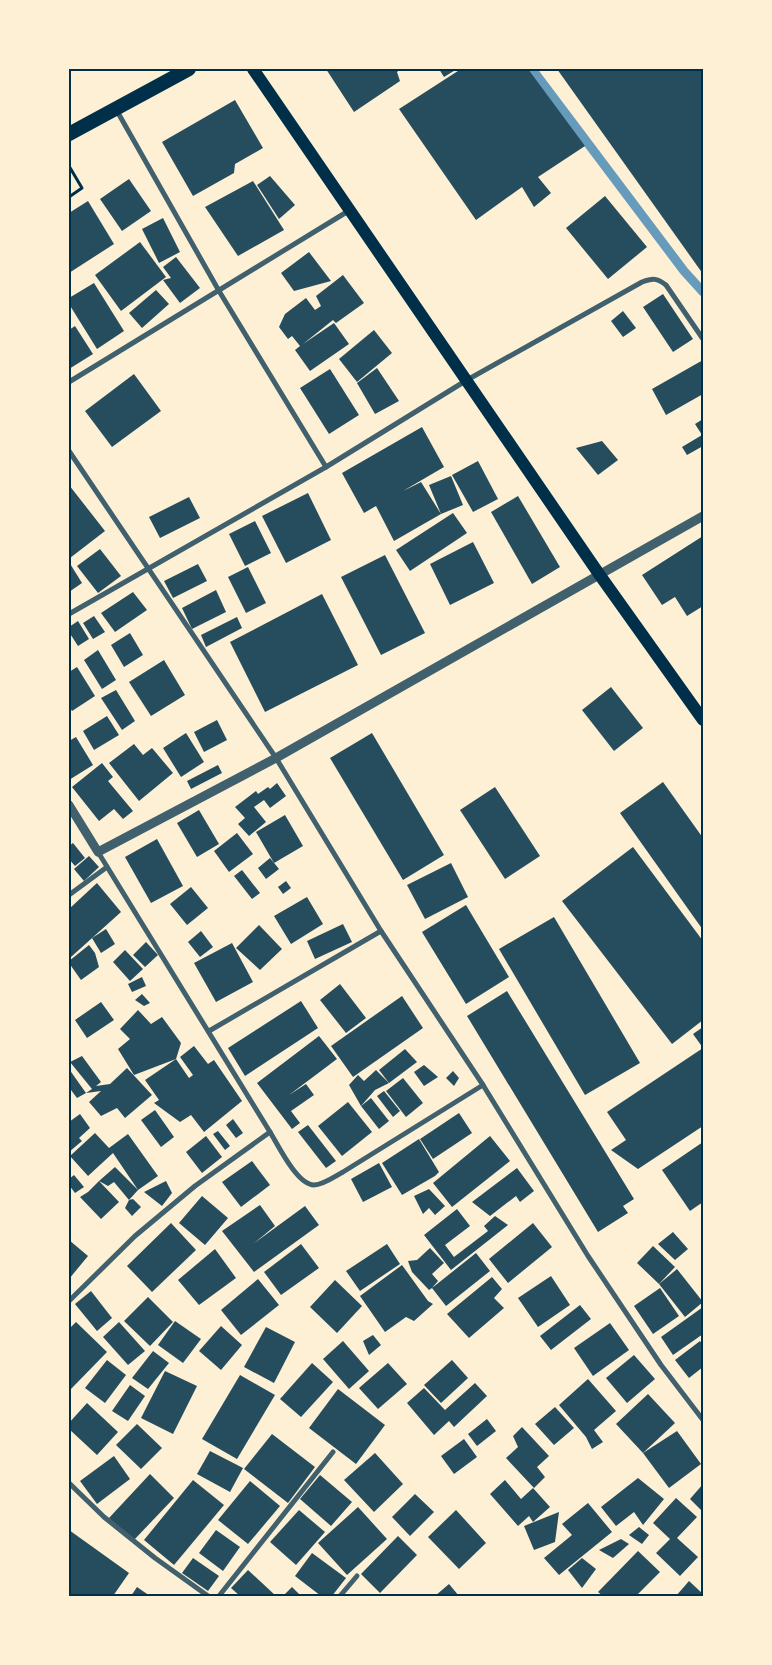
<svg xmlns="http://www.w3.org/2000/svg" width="772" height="1665" viewBox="0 0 772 1665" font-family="'Work Sans',sans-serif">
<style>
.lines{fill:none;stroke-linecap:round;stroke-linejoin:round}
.stream{stroke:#669bbc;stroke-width:9}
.building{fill:#264d5e}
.path{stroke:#003049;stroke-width:3}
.minor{stroke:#3f606c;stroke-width:5}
.tertiary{stroke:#3f606c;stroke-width:9}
.primary{stroke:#003049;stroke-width:12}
.trunk{stroke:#003049;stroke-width:14}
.neatline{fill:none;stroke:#003049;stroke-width:2}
</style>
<rect width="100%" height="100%" fill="#fdf0d5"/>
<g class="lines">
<!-- stream -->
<path class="stream" d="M532 69 684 271 703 292"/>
</g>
<!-- building -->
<g class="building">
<path d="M326 69H400L397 72 400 81 354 112Z"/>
<path d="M439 69H457L444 77Z"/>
<path d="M461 69H528L585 146 538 177 551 193 534 207 522 187 476 220 399 109Z"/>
<path d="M557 69H703V274Z"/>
<path d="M235 100 263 148 235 164 234 173 193 196 162 142Z"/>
<path d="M270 176 295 205 279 219 257 185Z"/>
<path d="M129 179 151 211 122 231 100 199Z"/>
<path d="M253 181 284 230 238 256 205 207Z"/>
<path d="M605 196 647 247 608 279 566 228Z"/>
<path d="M88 201 114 244 69 273V213Z"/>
<path d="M163 218 180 252 159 263 142 229Z"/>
<path d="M140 242 166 277 121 311 95 275Z"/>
<path d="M309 252 331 281 294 291 281 273Z"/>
<path d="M176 257 200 288 180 303 163 280 171 278 163 267Z"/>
<path d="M343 275 364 303 336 323 333 320 303 344 334 323 349 344 310 371 295 350 300 346 292 336 288 339 279 327 285 314 306 298 315 310 321 306 316 296Z"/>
<path d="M94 283 124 331 97 349 69 304V298Z"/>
<path d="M156 290 169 304 142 328 129 313Z"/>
<path d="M663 294 693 339 673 352 643 307Z"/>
<path d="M623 311 636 328 623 337 611 321Z"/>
<path d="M75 326 93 354 69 369V330Z"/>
<path d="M374 330 392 353 357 382 339 359Z"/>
<path d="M703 360V394L666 415 652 389Z"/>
<path d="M377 368 399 401 375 414 357 383Z"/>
<path d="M330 369 359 415 329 434 300 388Z"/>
<path d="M134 374 161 411 112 447 85 411Z"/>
<path d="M703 419V446L687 455 682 447 702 435 695 424Z"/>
<path d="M422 427 444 467 403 491 421 482 441 514 429 485 451 476 463 505 441 514 394 541 376 506 364 513 342 473Z"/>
<path d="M602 441 618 460 598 475 576 448Z"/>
<path d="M478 461 498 499 473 512 452 475Z"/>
<path d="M69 485 105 531 70 558 69 557Z"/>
<path d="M308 493 331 540 286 563 262 516Z"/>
<path d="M518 496 560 567 532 584 491 512Z"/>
<path d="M189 497 200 518 160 538 149 517Z"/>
<path d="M453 513 467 533 410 571 396 550Z"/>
<path d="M255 521 271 553 245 566 229 534Z"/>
<path d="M703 536V606L687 616 675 597 662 605 642 575Z"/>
<path d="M473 542 494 583 450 605 430 564Z"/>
<path d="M100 549 121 576 98 593 77 566Z"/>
<path d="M385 555 425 633 381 655 341 577Z"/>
<path d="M69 562 82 583 69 592Z"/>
<path d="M198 564 207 581 173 598 164 581Z"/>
<path d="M248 567 266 603 246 613 228 577Z"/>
<path d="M216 590 226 612 192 629 182 608Z"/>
<path d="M133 592 147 610 115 632 101 613Z"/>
<path d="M322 594 358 665 265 712 230 642Z"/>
<path d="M94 616 105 632 93 639 83 623Z"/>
<path d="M237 617 242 628 206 647 201 635Z"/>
<path d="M78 621 89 639 78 646 69 632V627Z"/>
<path d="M130 633 143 655 124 667 111 645Z"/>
<path d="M98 650 116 680 102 689 84 660Z"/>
<path d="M164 660 185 695 151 716 129 682Z"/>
<path d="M77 667 95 696 72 711 69 706V672Z"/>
<path d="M611 687 643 728 614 751 582 710Z"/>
<path d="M116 690 135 721 122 730 101 698Z"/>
<path d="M107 716 119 735 94 750 83 731Z"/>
<path d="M217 720 227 740 204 752 194 732Z"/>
<path d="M186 733 204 762 181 777 163 748Z"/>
<path d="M372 733 444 855 403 880 330 758Z"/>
<path d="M76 737 93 765 69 780V741Z"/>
<path d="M134 744 143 755 152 748 173 773 139 801 109 763Z"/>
<path d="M102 763 113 777 108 781 133 811 123 819 114 809 99 821 72 787Z"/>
<path d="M218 765 222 773 191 789 187 781Z"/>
<path d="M663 782 703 838V930L620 813Z"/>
<path d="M277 783 286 796 270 808 264 800 254 807 266 822 249 836 238 824 245 818 235 807 256 791 258 794 268 787 270 789Z"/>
<path d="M495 787 540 856 505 879 460 810Z"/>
<path d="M199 810 219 844 197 857 177 823Z"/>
<path d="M285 815 303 846 274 863 256 832Z"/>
<path d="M237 833 253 854 229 872 214 851Z"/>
<path d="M157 839 183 886 151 903 125 857Z"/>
<path d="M73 843 85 858 75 866 69 859V846Z"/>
<path d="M633 847 703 941V1020L672 1044 562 901Z"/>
<path d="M89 856 99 867 84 881 74 869Z"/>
<path d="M270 858 279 869 266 879 258 868Z"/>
<path d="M451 863 468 897 425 919 407 885Z"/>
<path d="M242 870 260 893 252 899 234 876Z"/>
<path d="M286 881 291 888 283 894 278 887Z"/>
<path d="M97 883 121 912 71 957 69 955V909Z"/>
<path d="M191 887 208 908 187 925 170 904Z"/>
<path d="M307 897 323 924 291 944 274 916Z"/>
<path d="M466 905 509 977 466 1004 422 932Z"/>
<path d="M554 917 640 1063 585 1095 499 949Z"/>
<path d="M343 924 352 942 315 959 307 941Z"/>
<path d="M259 925 282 949 260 970 236 948Z"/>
<path d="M106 929 115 944 101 953 92 938Z"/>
<path d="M201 931 213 947 200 957 188 942Z"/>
<path d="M146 942 158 955 145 967 133 955Z"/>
<path d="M232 943 253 982 216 1002 194 963Z"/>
<path d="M89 945 95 953 99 967 81 980 69 963V961Z"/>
<path d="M125 950 143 969 130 981 113 962Z"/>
<path d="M142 977 146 986 132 992 128 984Z"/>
<path d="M340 984 366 1018 346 1033 320 1000Z"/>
<path d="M507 991 634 1199 623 1206 628 1213 598 1232 467 1016Z"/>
<path d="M142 994 150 1003 144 1006 135 1000Z"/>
<path d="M402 996 423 1028 353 1077 331 1046Z"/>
<path d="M301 1001 318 1028 245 1076 228 1048Z"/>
<path d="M101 1002 114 1020 87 1038 75 1020Z"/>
<path d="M138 1010 151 1024 162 1017 181 1043 176 1059 189 1078 193 1075 180 1057 194 1046 208 1064 214 1060 242 1101 204 1132 191 1115 180 1122 154 1103 159 1100 145 1080 176 1059 134 1075 118 1049 130 1039 120 1029Z"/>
<path d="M703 1027V1126L638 1169 611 1150 626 1140 607 1112 703 1048 693 1034Z"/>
<path d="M319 1036 337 1059 289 1095 306 1084 314 1095 291 1111 300 1123 292 1129 257 1083Z"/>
<path d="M405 1049 417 1062 389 1083 379 1070Z"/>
<path d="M82 1056 101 1082 96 1086 110 1084 127 1068 152 1095 125 1118 117 1108 101 1116 89 1102 101 1091 86 1093 92 1089 70 1062Z"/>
<path d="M424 1065 438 1077 424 1086 414 1072Z"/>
<path d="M69 1069 86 1093 77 1098 71 1090 69 1092Z"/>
<path d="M376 1070 389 1083 375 1090 361 1106 349 1085 358 1075 364 1081Z"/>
<path d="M453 1071 459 1078 454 1086 446 1078Z"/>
<path d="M403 1078 423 1103 406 1117 386 1091Z"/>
<path d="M384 1091 400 1111 393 1117 377 1096Z"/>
<path d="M371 1098 389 1121 379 1129 361 1106Z"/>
<path d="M348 1102 372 1132 342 1156 318 1126Z"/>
<path d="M155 1110 174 1137 161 1147 141 1120Z"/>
<path d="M459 1113 472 1133 433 1159 420 1139Z"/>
<path d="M80 1114 90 1128 79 1138 82 1141 69 1152V1122Z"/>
<path d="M233 1119 243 1133 236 1138 226 1125Z"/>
<path d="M308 1125 336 1161 326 1168 298 1132Z"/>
<path d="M218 1131 230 1146 225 1150 213 1134Z"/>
<path d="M95 1133 109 1148 128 1134 158 1176 138 1190 129 1200 114 1182 108 1186 99 1181 119 1202 101 1219 80 1197 88 1192 99 1181 115 1167 138 1190 113 1153 88 1176 70 1156Z"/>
<path d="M206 1136 222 1157 202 1173 186 1152Z"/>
<path d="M490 1136 510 1161 452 1207 433 1183Z"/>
<path d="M419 1139 439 1172 435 1176 402 1195 382 1163Z"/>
<path d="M703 1142V1202L690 1211 662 1170Z"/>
<path d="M252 1161 270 1185 241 1207 222 1182Z"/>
<path d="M379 1163 392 1187 363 1202 351 1179Z"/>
<path d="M517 1168 534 1191 520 1202 516 1196 490 1216 472 1202Z"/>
<path d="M74 1175 84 1187 75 1193 69 1185V1179Z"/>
<path d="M166 1181 172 1193 162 1206 144 1192Z"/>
<path d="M429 1189 445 1206 435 1215 429 1208 423 1214 414 1196Z"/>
<path d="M202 1196 228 1218 205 1245 179 1223Z"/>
<path d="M133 1199 141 1207 132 1216 125 1208 129 1200Z"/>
<path d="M260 1205 275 1226 253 1244 305 1206 319 1225 254 1272 222 1231Z"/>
<path d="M457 1209 470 1226 445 1245 454 1257 488 1231 484 1226 495 1216 508 1225 451 1270 424 1235Z"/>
<path d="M171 1223 196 1250 152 1292 127 1266Z"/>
<path d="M533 1223 552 1247 508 1283 489 1259Z"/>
<path d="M673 1232 688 1249 675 1260 658 1244Z"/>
<path d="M69 1240 88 1256 69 1279Z"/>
<path d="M301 1244 319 1268 281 1295 264 1272Z"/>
<path d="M387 1244 400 1264 360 1291 346 1271Z"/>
<path d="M653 1246 675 1267 659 1284 637 1263Z"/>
<path d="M430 1248 444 1263 432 1274 438 1281 432 1288 476 1253 490 1271 446 1306 432 1288 429 1290 412 1272 408 1261 417 1260Z"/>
<path d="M215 1249 236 1278 199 1305 178 1280Z"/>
<path d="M402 1265 428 1301 433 1304 414 1321 406 1317 385 1332 360 1296Z"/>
<path d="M677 1269 703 1302 685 1317 659 1284Z"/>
<path d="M551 1276 570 1305 538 1327 518 1298Z"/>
<path d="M492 1277 502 1289 494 1298 504 1308 469 1338 447 1314Z"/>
<path d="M258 1279 279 1305 241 1335 221 1310Z"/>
<path d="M335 1280 362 1306 337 1333 310 1307Z"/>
<path d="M660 1288 679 1316 653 1334 634 1306Z"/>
<path d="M91 1291 112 1318 97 1331 75 1304Z"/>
<path d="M148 1297 173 1322 150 1346 124 1321Z"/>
<path d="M580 1305 591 1319 551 1350 540 1336Z"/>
<path d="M703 1307V1334L673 1355 661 1337Z"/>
<path d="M175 1321 201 1339 183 1363 158 1345Z"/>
<path d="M76 1322 107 1352 70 1390 69 1329Z"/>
<path d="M119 1322 145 1351 128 1365 103 1337Z"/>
<path d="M610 1323 629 1350 593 1376 574 1348Z"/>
<path d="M221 1326 242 1345 221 1370 199 1351Z"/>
<path d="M266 1327 295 1342 274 1383 244 1367Z"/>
<path d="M373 1335 381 1345 369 1355 363 1341Z"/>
<path d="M343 1341 369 1371 349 1389 323 1359Z"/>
<path d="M700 1341 703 1345V1367L689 1378 675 1360Z"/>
<path d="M153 1351 169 1363 148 1389 132 1378Z"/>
<path d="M634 1355 655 1379 627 1403 606 1378Z"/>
<path d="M107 1360 126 1375 105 1403 85 1388Z"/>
<path d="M452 1360 468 1378 441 1403 424 1385Z"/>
<path d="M312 1363 333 1382 301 1417 280 1399Z"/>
<path d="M388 1363 407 1384 378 1409 359 1388Z"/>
<path d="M165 1371 197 1386 173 1434 141 1418Z"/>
<path d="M240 1375 275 1395 237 1459 202 1439Z"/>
<path d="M588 1379 616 1411 594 1430 603 1442 592 1449 586 1437 559 1405Z"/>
<path d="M475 1383 487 1396 454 1427 449 1421 434 1435 407 1403 424 1388 445 1410Z"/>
<path d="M130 1385 145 1396 128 1421 112 1411Z"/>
<path d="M338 1389 385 1425 356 1464 309 1428Z"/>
<path d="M648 1394 675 1423 643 1453 616 1424Z"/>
<path d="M87 1403 118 1432 97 1455 69 1429V1423Z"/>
<path d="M555 1407 574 1428 554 1445 535 1424Z"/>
<path d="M487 1419 496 1431 477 1446 468 1434Z"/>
<path d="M137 1424 162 1448 141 1469 116 1445Z"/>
<path d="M522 1427 549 1456 537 1467 545 1477 534 1488 506 1458 518 1447 513 1436Z"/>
<path d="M677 1431 701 1464 669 1488 643 1453Z"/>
<path d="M272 1434 315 1467 288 1503 244 1469Z"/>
<path d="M464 1439 477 1457 454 1474 441 1456Z"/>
<path d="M210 1451 243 1468 230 1492 197 1474Z"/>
<path d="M375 1453 403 1484 374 1512 344 1480Z"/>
<path d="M114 1456 130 1479 97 1504 80 1481Z"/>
<path d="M150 1474 174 1498 133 1541 109 1518Z"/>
<path d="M320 1475 352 1502 331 1526 300 1499Z"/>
<path d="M638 1478 664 1499 643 1525 634 1512 616 1526 601 1507Z"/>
<path d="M193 1480 224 1505 174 1565 144 1540Z"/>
<path d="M505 1480 521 1499 533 1488 550 1507 533 1522 529 1516 518 1526 490 1494Z"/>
<path d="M250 1481 280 1506 248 1544 218 1520Z"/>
<path d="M703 1484V1512L690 1499Z"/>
<path d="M415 1494 434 1512 410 1536 392 1517Z"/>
<path d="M676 1498 697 1517 677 1538 698 1557 680 1576 656 1553 670 1539 653 1523Z"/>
<path d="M588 1503 612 1532 559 1575 544 1558 572 1535 562 1524Z"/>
<path d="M358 1507 387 1539 347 1575 318 1543Z"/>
<path d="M299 1510 325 1532 296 1565 270 1542Z"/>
<path d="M456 1510 486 1543 459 1569 428 1537Z"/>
<path d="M559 1512 555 1542 534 1550 524 1526Z"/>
<path d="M639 1527 649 1535 642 1544 629 1535Z"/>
<path d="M69 1530 129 1573 113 1596H69Z"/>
<path d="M216 1530 240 1547 223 1571 199 1553Z"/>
<path d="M398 1536 417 1555 380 1593 361 1574Z"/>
<path d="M621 1539 629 1544 613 1558 599 1550Z"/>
<path d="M638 1551 660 1572 636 1596H603L598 1592Z"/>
<path d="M312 1553 346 1578 332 1596H321L295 1576Z"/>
<path d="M193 1558 219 1576 208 1591 182 1573Z"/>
<path d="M582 1558 596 1569 582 1588 568 1570Z"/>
<path d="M248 1570 276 1596H240L231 1588Z"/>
<path d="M689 1581 703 1594V1596H676Z"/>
<path d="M449 1584 459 1596H435Z"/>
<path d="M137 1587 150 1596H131Z"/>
<path d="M292 1587 301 1596H283Z"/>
</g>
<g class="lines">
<!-- path -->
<path class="path" d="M69 166 82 188 69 197"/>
<!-- minor -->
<g class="minor">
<path d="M117 111 219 291 326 467"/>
<path d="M69 382 350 210"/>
<path d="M69 451 276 758 381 931 483 1085 588 1256 661 1365 703 1420"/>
<path d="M69 614 326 467 467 380 642 282C653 278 657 278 666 285L703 339"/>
<path d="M98 852 270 1132C278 1145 297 1185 314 1185 323 1185 334 1177 343 1172L483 1085"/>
<path d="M69 895 107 867"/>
<path d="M209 1031 381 931"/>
<path d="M69 1301 135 1236 195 1186 270 1132"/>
<path d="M69 1483 104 1517 155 1558 208 1596"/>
<path d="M219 1596 333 1452"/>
<path d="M340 1596 357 1576"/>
</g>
<!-- tertiary -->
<path class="tertiary" d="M69 805 98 852 276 758 703 516"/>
<!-- primary -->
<path class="primary" d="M253 69 599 574 703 720"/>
<!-- trunk -->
<path class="trunk" d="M69 134 189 69"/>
</g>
<!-- border -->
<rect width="772" height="1665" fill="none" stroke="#fdf0d5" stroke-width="140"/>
<rect x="70" y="70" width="632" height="1525" class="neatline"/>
</svg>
